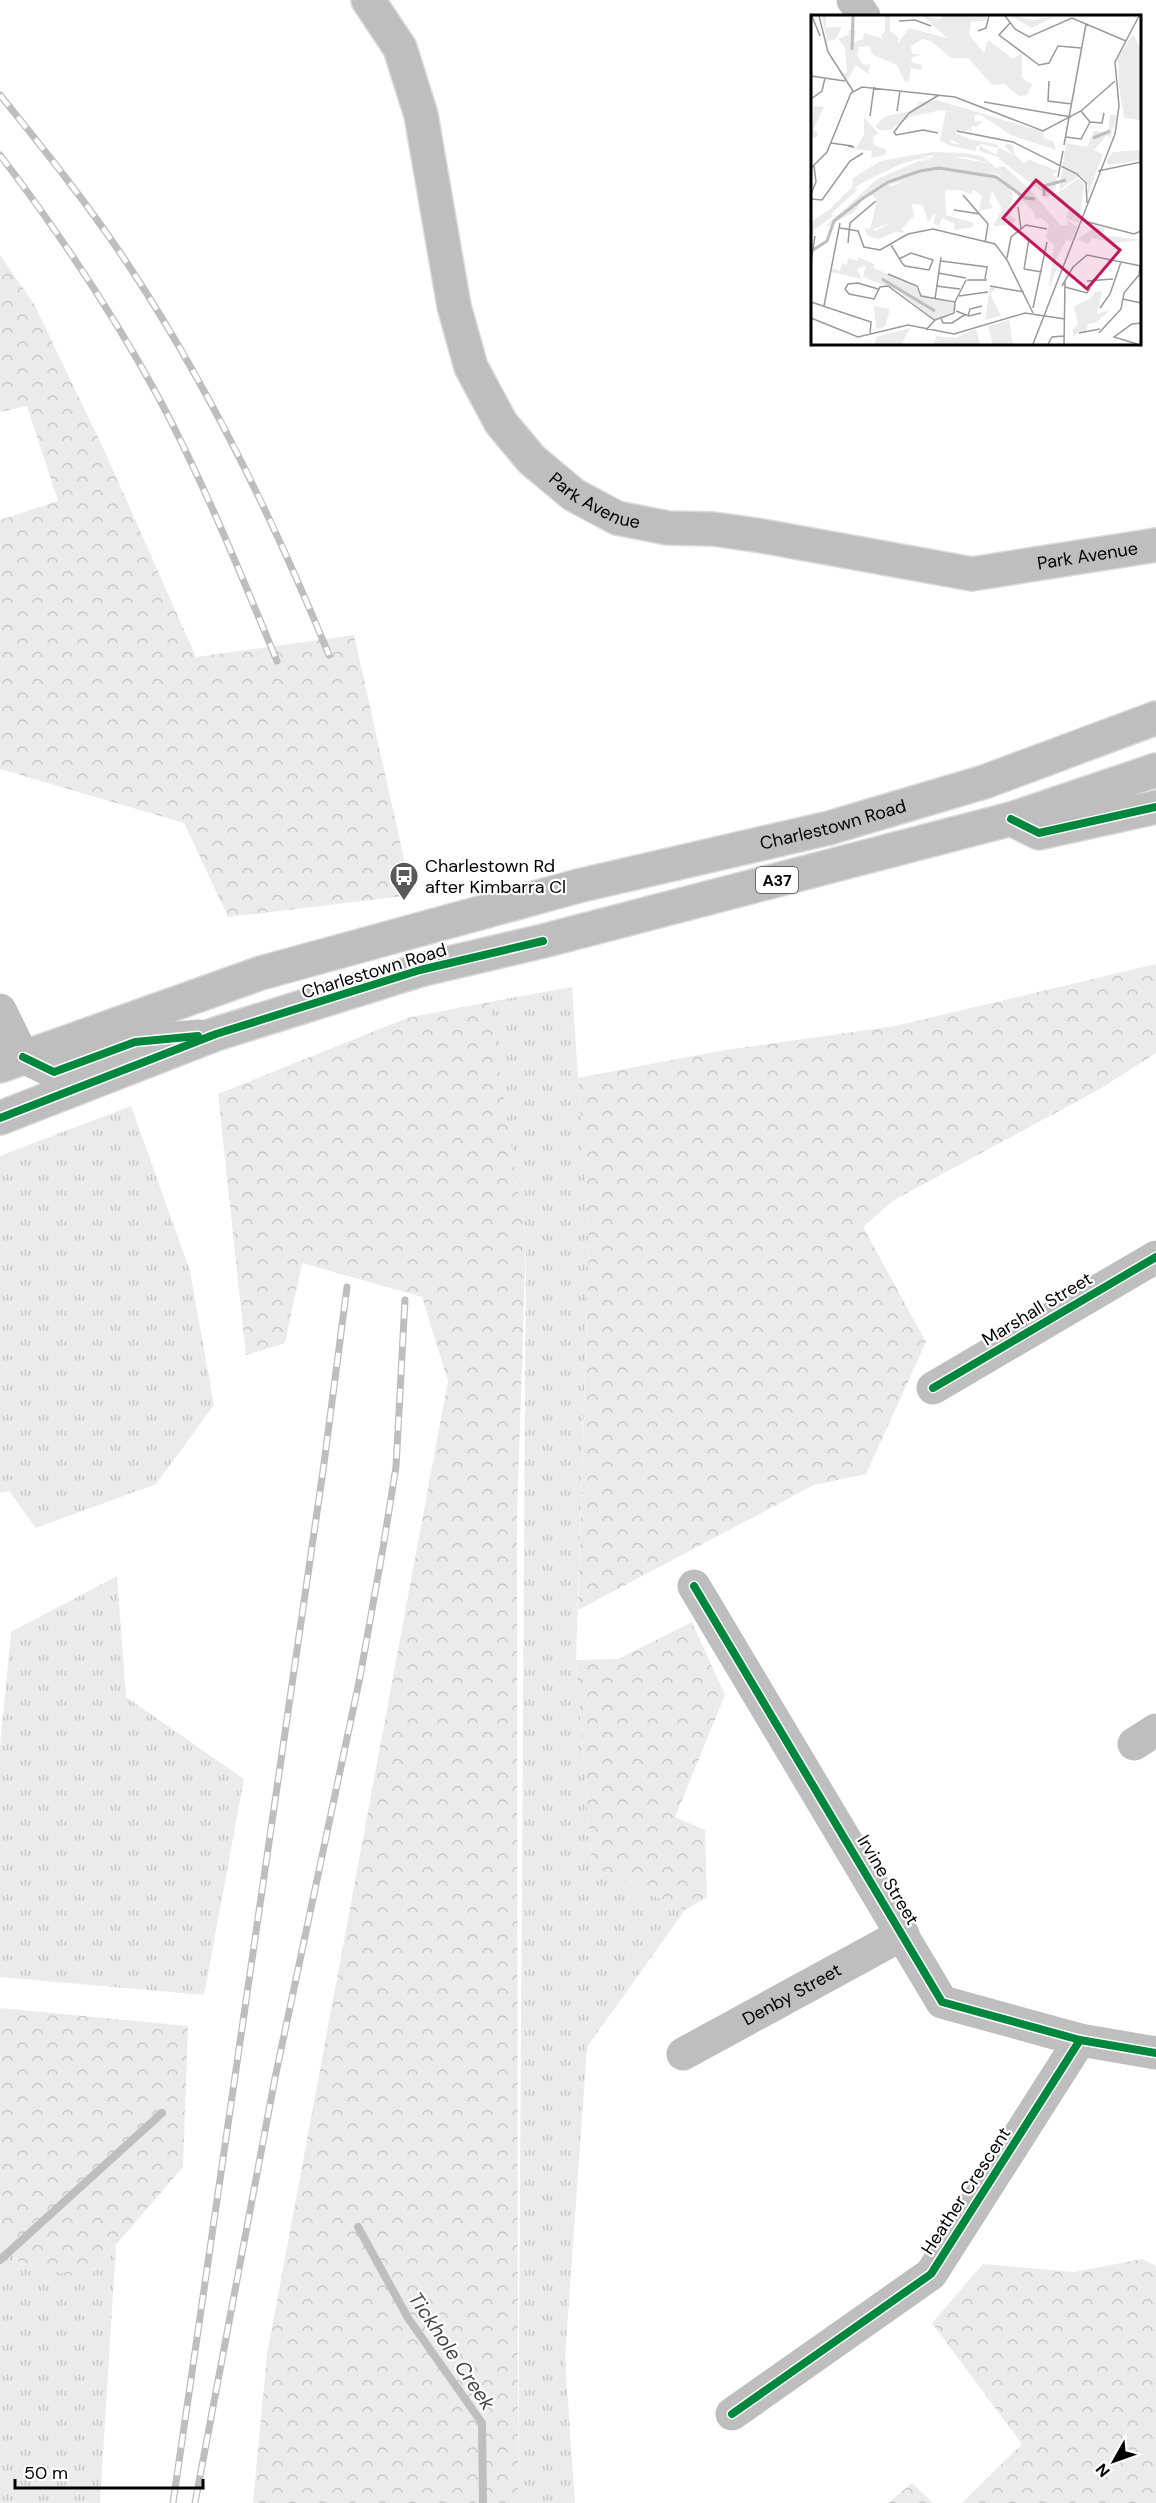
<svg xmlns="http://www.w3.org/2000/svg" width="1156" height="2503" viewBox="0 0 1156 2503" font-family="'DM Sans',sans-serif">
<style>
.grass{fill:url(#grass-tufts)}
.forest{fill:url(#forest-crowns)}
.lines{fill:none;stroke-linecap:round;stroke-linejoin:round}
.stream{stroke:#bebebe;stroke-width:8}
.major-casing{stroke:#dbdbdb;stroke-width:36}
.highway-casing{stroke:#dbdbdb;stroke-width:36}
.minor{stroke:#bebebe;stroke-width:33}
.major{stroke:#bebebe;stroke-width:33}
.highway{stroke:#bebebe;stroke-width:33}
.rail-casing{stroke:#bebebe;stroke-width:7}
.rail{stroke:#fff;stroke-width:4.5;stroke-dasharray:14;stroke-linecap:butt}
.cycleway-casing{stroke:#fff;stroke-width:11}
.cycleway{stroke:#00873e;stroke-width:8}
.labels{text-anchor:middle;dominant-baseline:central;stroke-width:4.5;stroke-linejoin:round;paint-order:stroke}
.shield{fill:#fff;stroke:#4c4c4c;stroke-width:1.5}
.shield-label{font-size:16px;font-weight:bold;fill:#000}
.street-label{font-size:18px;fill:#000;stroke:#fff}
.poi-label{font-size:18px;fill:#000;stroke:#fff;text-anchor:start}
.water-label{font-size:20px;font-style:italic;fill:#434343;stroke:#fff}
.inset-river{fill:none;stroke:#bebebe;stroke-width:3}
.inset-road{fill:none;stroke:#999;stroke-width:1.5}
.view{fill:#c2185b;fill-opacity:0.15;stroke:#c2185b;stroke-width:3}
.inset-edge{fill:none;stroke:#000;stroke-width:3}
</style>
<defs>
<pattern id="grass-tufts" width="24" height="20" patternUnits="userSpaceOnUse" patternTransform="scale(1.5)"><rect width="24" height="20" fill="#ebebeb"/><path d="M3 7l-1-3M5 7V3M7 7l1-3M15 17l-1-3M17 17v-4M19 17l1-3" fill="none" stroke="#c8c8c8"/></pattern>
<pattern id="forest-crowns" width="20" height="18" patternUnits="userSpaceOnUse" patternTransform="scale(1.5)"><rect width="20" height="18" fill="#ebebeb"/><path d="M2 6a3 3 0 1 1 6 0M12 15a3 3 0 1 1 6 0" fill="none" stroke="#c8c8c8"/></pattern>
</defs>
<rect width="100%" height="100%" fill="#fff"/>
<!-- grass -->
<g class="grass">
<path d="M572 987 589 1241 576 1660 592 1866 685 1910 587 2047 565 2358 575 2503H518L526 1242 489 1002Z"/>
<path d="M131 1106 190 1271 214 1405 156 1484 36 1528 9 1491 0 1493V1156Z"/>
<path d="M117 1576 126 1697 244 1779 204 1995 0 1977V1746L11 1632Z"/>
<path d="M0 2223 18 2262 86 2279 116 2245 100 2503H0Z"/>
</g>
<!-- forest -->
<g class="forest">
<path d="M0 255 34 304 105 452 196 657 354 635 412 895 228 917 184 823 0 769V520L58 501 27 406 0 412Z"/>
<path d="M1156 964V1053L1100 1089 894 1200 863 1227 926 1342 866 1474 814 1485 578 1610 589 1241 578 1078 719 1051 895 1026Z"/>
<path d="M489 1002 526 1241 517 1514 518 2503H253L267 2355 448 1381 422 1297 302 1263 285 1343 246 1355 218 1094 407 1018Z"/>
<path d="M692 1622 725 1695 675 1817 705 1830 707 1897 685 1910 592 1866 576 1660 618 1659Z"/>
<path d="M0 2008 188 2026 183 2167 86 2279 18 2262 0 2223Z"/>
<path d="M1142 2259 1156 2266V2503H962L1022 2444 932 2323 983 2264 1074 2272Z"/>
<path d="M912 2483 933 2503H888Z"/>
</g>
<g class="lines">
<!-- stream -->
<g class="stream">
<path d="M358 2227 408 2318 482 2423 483 2503"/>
<path d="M0 2260 162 2113"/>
</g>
<!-- major casing -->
<g class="major-casing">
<g id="major">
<path id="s2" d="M368 0 400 48 421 115 454 306 471 367 501 423 532 460 574 495 617 518 668 528 713 529 762 536 972 574 1156 545"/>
</g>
</g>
<!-- highway casing -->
<g class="highway-casing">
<g id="highway">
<path d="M1011 819 1039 833 1156 807"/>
<path id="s3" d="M0 1066 261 973 578 886 829 828 984 782 1156 718"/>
<path d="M0 1118 216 1034 420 970 543 941 1011 819 1156 770"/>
</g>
</g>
<!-- minor -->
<g class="minor">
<path d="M853 0 864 16"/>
<path d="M0 1010 23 1057"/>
<path d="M23 1057 54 1072 135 1042 199 1036"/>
<path d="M933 1388 1156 1257"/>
<path d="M694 1586 942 2002 1080 2040 1156 2053"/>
<path d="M1134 1744 1156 1730"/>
<path id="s1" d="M683 2054 903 1934"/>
<path d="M732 2414 931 2274 1080 2040"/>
</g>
<!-- major -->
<use href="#major" class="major"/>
<!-- highway -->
<use href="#highway" class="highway"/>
<!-- rail casing -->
<g class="rail-casing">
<g id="rail">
<path d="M0 95C46 152 91 208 131 269 211 391 274 521 329 655"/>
<path d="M0 155C57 230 110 309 155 391 202 478 239 570 277 661"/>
<path d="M173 2503 323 1471 347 1287"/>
<path d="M195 2503 275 2078 360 1677 383 1548 396 1467 405 1300"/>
</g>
</g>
<!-- rail -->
<use href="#rail" class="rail"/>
<!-- cycleway casing -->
<g class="cycleway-casing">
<g id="cycleway">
<path d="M1011 819 1039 833 1156 807"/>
<path d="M23 1057 54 1072 135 1042 198 1036"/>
<path d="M0 1118 216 1034 420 970 543 941"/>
<path d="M933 1388 1156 1257"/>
<path d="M694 1586 942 2002 1080 2040 1156 2053"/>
<path d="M732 2414 931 2274 1080 2040"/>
</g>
</g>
<!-- cycleway -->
<use href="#cycleway" class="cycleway"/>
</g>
<!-- icons -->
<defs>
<g id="bus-pin" transform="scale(1.5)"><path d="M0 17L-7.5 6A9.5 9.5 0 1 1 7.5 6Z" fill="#595959" stroke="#fff"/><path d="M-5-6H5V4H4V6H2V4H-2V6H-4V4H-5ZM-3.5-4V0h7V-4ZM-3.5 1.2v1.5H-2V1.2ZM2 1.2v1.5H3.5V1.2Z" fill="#fff"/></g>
</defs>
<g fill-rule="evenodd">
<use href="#bus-pin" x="404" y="876"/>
</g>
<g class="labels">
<!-- shield labels -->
<rect class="shield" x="756" y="867" width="42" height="26" rx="4.5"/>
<g class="shield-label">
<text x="777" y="880">A37</text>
</g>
<!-- street labels -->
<g class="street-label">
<text stroke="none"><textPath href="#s2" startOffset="573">Park Avenue</textPath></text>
<text stroke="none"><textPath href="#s2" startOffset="1077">Park Avenue</textPath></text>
<text stroke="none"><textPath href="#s3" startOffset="868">Charlestown Road</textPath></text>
<text transform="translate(374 971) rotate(-17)">Charlestown Road</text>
<text transform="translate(1037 1309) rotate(-31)">Marshall Street</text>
<text transform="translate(888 1880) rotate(59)">Irvine Street</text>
<text stroke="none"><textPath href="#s1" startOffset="124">Denby Street</textPath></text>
<text transform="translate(966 2191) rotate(-57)">Heather Crescent</text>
</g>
<!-- poi labels -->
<g class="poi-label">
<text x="425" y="866">Charlestown Rd<tspan x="425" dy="21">after Kimbarra Cl</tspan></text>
</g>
<!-- water labels -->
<g class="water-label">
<text transform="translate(452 2351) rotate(56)">Tickhole Creek</text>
</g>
</g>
<!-- overview -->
<g transform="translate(811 15)">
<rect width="330" height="330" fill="#fff"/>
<path d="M135 96 163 101 156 116 146 115 145 119 163 125 151 123 149 129 130 121ZM195 128 202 130 203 139 213 148 218 144 239 155 225 148 238 161 244 176 232 172 230 176 188 144V133L202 140 194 132ZM121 137V140L90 149 53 167 73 154 75 149 69 146ZM138 141 181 149 209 181 261 223 259 227 230 203 225 204 223 197 186 159 155 146 152 167 162 173 161 179 148 175 152 145 106 144ZM96 156 98 164 78 170 85 181 84 191 77 196 80 208 59 215 70 168ZM114 159 120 160 118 170 112 169V182L103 175 106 162ZM42 163V173L47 174 19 200V194L41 172ZM268 163 273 170 268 208 255 203 260 189 255 190 245 179Z" fill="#ebebeb"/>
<path d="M11 1H15V12H31L25 24 16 27ZM74 1H79V16L87 22V28L98 13 136 23 112 1 129 4 132 1H176V6L160 7 158 19 173 38 177 25 202 44 211 38V63L221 69 216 80 208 81 194 69 181 70 157 43H140L120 26 112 24 100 31 101 39H111L100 43 101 47 111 50 110 55 100 53 98 66 94 67 86 50 62 40 58 31 48 32 46 39 52 50 59 49 57 59 45 50 36 66 30 59 36 58 34 33 27 24 37 20 39 14 45 16 43 27 52 24 53 18 73 24 70 20 74 17ZM201 1 222 5 244 1 221 13ZM322 19 330 35V105L313 103 308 71 307 43ZM126 85 233 117 232 123 242 126 245 135 200 120 170 100H164V106H171L166 112 161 111 160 117 156 112 163 101 130 95 99 102 79 115H68L64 111 75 101 99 96 109 87ZM3 91 13 92 2 115 7 118 5 123 0 122ZM299 100H306L299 124 296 120 283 135 292 139 275 185 277 171 270 160 248 175 255 128 276 132 283 116 297 118ZM53 102 67 118 62 122 63 130 76 135 74 140 60 143 61 136 44 134 53 120ZM130 121H137L140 128 148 129 151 123 186 129 191 143 168 136 169 131 186 140 187 133 171 129 165 132V136L140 131 129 126ZM330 135V145L298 150 295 147 302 137ZM121 137 154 138 171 141 181 149 155 142H121ZM133 143 152 145 148 175H134L135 200 163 208 162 212 143 215 144 209 131 203 128 211 123 209 124 198 117 207 112 190 101 189 103 201 90 214 95 218 85 217 67 224 57 221 53 213 66 215 80 208 76 196 84 191 85 181 76 173 97 164 96 156 70 168 73 180 66 185 61 180 54 182 43 197 13 213 66 164 108 146ZM114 159 119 160 118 170 111 169 112 182 104 175 106 162ZM70 146 76 149 73 154 42 174V163ZM155 146 177 153 196 170 202 179 198 200 205 204 201 210 182 211 191 194 181 176 178 187 182 193 168 196 171 181 152 167ZM223 147 247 156 241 160 246 162 244 176 235 184 230 174 243 175 238 161ZM193 151 222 178 250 211 257 210 256 205 266 212 261 223 209 181 183 153ZM19 194 22 201 0 217V207ZM238 209 256 224 243 248 247 251 238 274 243 230 235 223ZM285 211 294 213 290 223 294 224 300 221 330 225 305 228 281 223 277 229 267 224ZM47 242 63 249V254L56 250 46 254 51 264 20 257 22 253 28 256 32 248 36 250 37 243 47 246ZM179 272 185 273 179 279 190 301 174 305ZM291 276 286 299 299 295 286 307 277 309 275 318 268 317 262 322V314L267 309 263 291 279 284 284 277ZM63 291 79 294 74 312 65 314ZM198 305 202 329H182L177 311ZM99 313 91 329H64L65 322Z" fill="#ebebeb" fill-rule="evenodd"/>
<path d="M55 250 104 270 108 279 145 289V295L123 305 86 275 52 262ZM165 314 169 329H123L125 321 144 323Z" fill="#ebebeb"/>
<path class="inset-river" d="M41 35 42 1M282 123 299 116M233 181V171L255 165M2 235 16 226 23 206 51 184 77 167 109 156 128 153 185 162 214 183 224 184M71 264 124 296"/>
<path class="inset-road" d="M1 1 9 21M8 1 17 37 42 76M194 1 204 14 218 22 261 3 315 26M88 6 104 5 120 11M199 8 188 20 228 50 238 48 247 31 270 33M167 16 175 13 178 1M0 61 34 66M238 66 237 86 261 89M0 84 11 76 14 63M173 87 260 102M86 96 89 76M270 96 279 107 291 108 293 98M59 101 63 72M146 116 202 127 266 159 275 168 276 188M127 118 112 115 85 120 83 117 98 98 128 80M255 122 270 124 279 107M20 128 41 131 42 132 37 131M253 130 275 9M0 153 16 137 40 78 51 72 144 82 232 116 270 96 304 66M287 156 330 147M247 162 252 136M0 179 5 167 3 151M152 180 177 209 174 228M0 184 11 185 39 146 52 138M207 192 210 214M143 195 169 199M273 206 323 219 330 216M29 213 47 216 53 232 69 235 97 219 122 214 184 229 196 245 222 298M37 228 39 208 65 186M80 230 91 248 94 251 118 255 122 245 100 238 88 244M196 243 200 222 215 210 236 214M130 246 176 252 174 264M0 247 4 221M213 254 218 224M213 254 231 257M127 258 155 263M77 259 106 271 110 281 144 287 143 298 124 305 115 315M156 265H176M276 266 302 264M125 271 149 274M179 271 213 277M251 271 262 252 276 240 330 251M254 272 276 278 279 273M67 274 47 268 37 269 34 274 38 279 63 284 69 272 77 271 123 305M148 281 177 277M124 284 130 242M312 284 330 288M0 287 60 307 59 319M144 287 155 265M13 291 29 208M222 293 236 227M289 293 299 279 310 247M145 296 158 301 170 298M157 301 159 294 171 291M0 303 47 322 97 310 143 319 214 298 254 304M130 303 132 308H141L155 299M268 318 289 314M288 318 310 294 313 278 328 260 329 251M222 329 304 119 308 91 304 47 328 1M237 329 241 322 253 321M253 329 254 267M326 329 303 322 321 309 330 308"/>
<path class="view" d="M225 165 309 235 276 274 192 203Z"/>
<rect width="330" height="330" class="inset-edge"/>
</g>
<!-- north arrow -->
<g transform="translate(1114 2461) rotate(230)" stroke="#ffffff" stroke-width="4.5" paint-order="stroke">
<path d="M0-4.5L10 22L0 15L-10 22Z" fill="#000000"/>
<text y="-9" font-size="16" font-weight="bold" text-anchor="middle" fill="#000000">N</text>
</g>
<!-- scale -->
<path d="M15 2479v9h188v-9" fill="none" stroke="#000000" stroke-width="3"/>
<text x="24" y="2479" font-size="18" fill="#000000" stroke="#ffffff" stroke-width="4.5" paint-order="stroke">50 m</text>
</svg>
